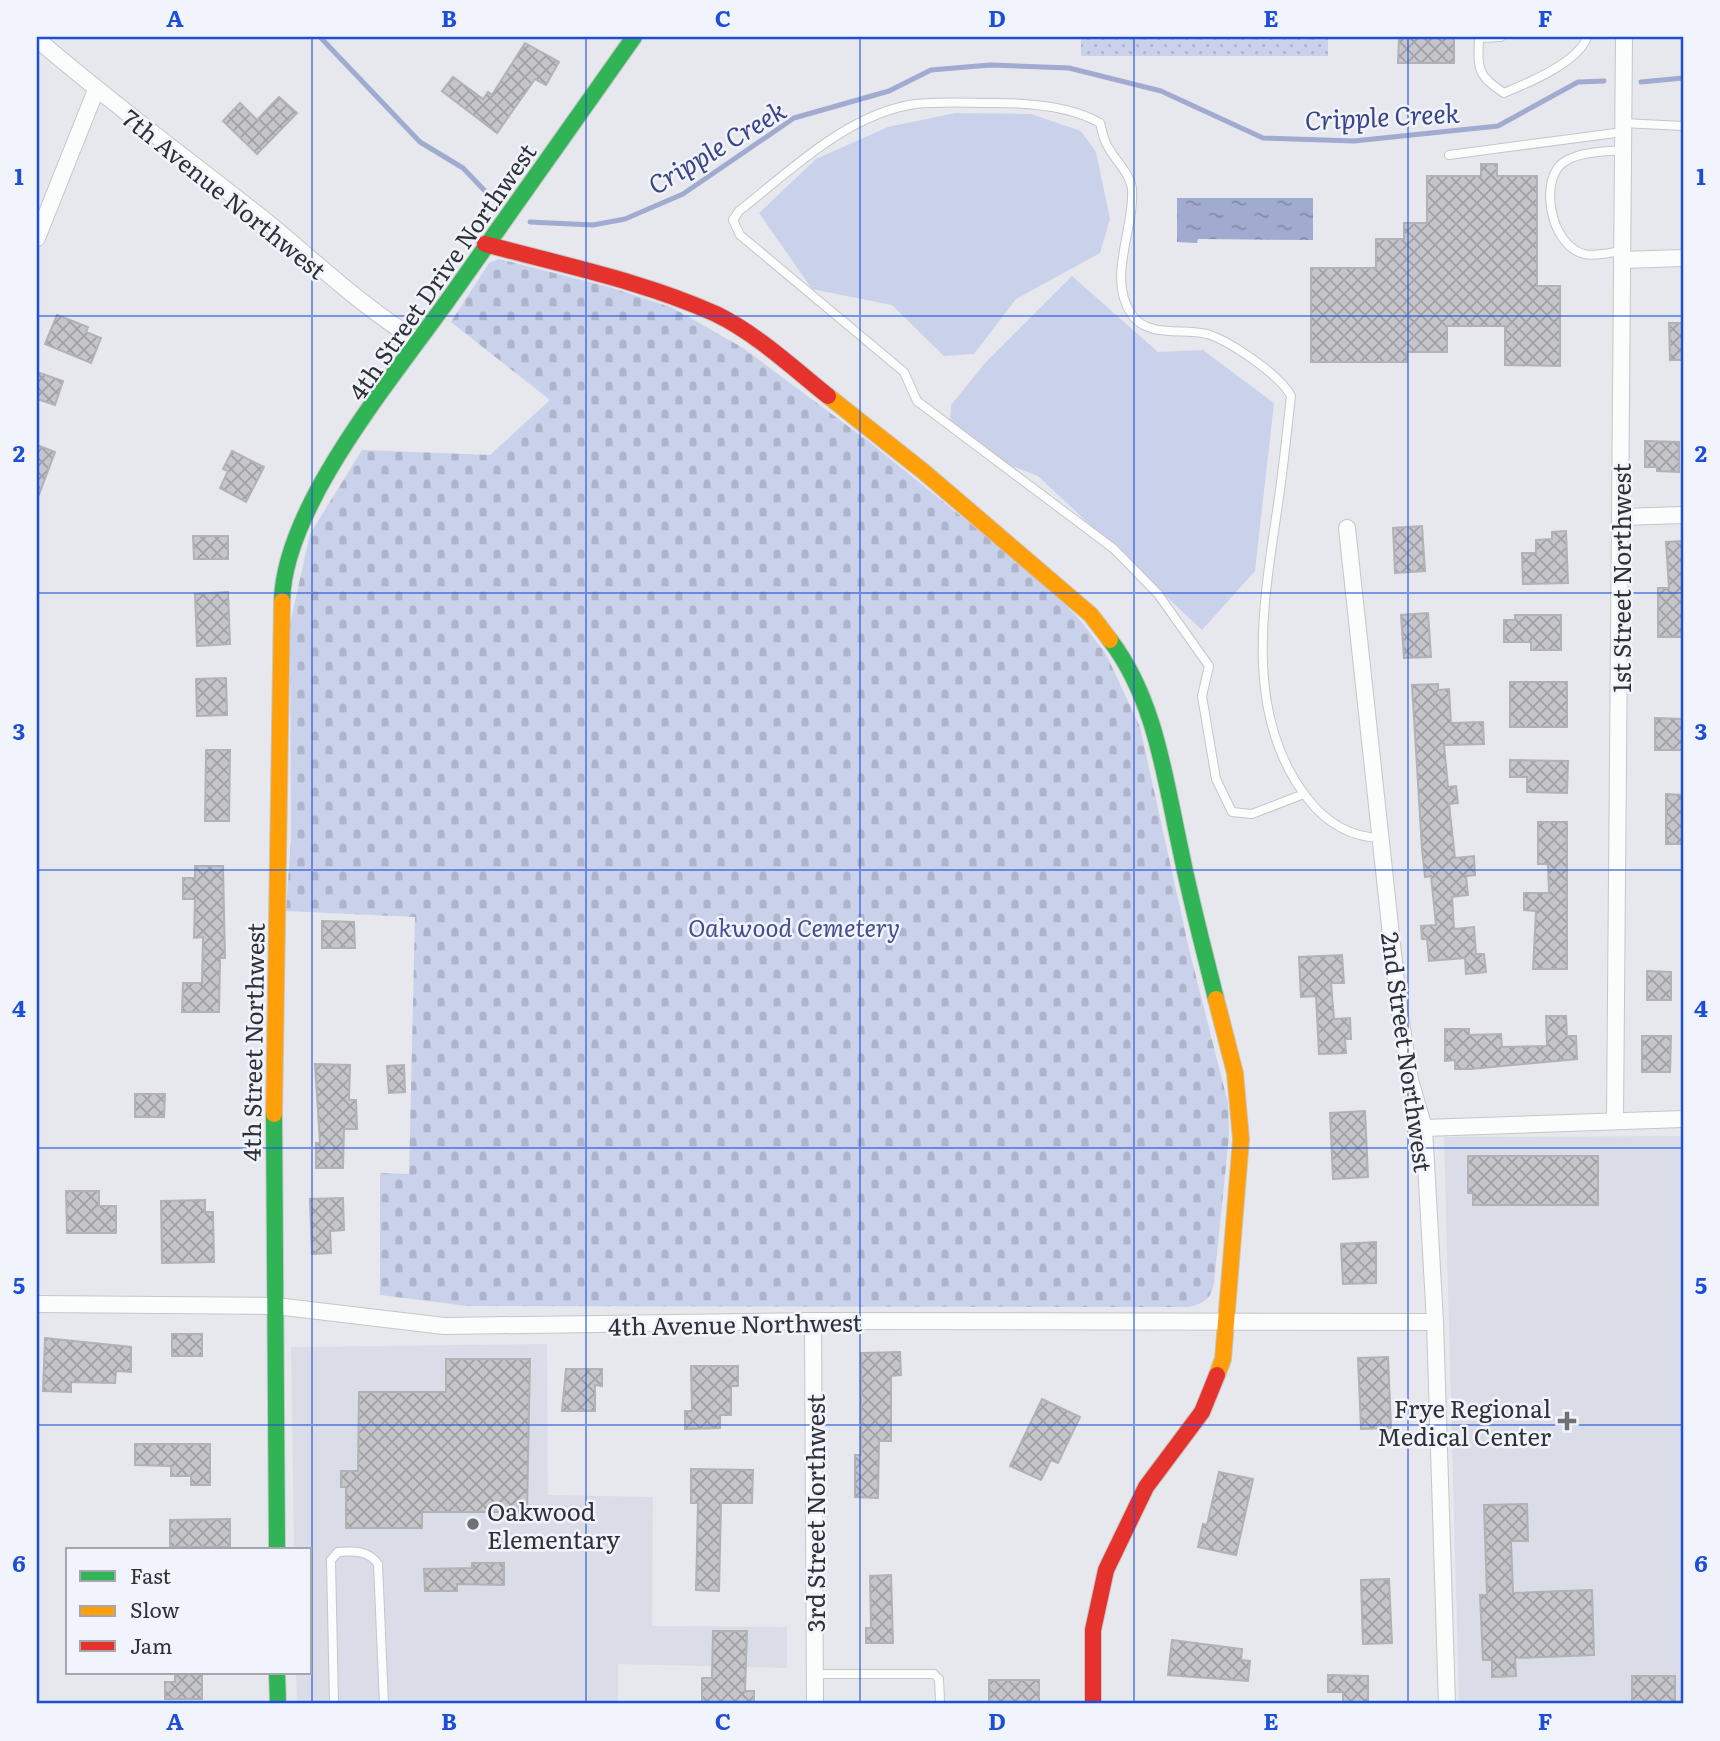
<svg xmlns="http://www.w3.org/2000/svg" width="1720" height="1741" viewBox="0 0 1720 1741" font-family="Literata,serif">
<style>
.built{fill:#dadce7}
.grass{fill:url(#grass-dots)}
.cemetery{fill:url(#cemetery-stones)}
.pitch{fill:#cad1eb}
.water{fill:url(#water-ripples)}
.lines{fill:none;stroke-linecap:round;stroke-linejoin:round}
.stream{stroke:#a1aacf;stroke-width:5}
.building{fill:url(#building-cross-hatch);stroke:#b1b2b5;stroke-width:2}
.lane-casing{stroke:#c5c6c9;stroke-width:10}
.street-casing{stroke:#c5c6c9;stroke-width:18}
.fast-casing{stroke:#c5c6c9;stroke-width:18}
.slow-casing{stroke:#c5c6c9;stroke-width:18}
.jam-casing{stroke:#c5c6c9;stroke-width:18}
.lane{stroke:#fbfcfc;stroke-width:8}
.street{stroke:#fbfcfc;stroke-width:16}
.fast{stroke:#30b455;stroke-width:16}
.slow{stroke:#ff9f0a;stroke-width:16}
.jam{stroke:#e5322d;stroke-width:16}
.grid{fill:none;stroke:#1d4ed8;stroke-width:2;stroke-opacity:0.55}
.poi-dot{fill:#707175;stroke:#f1f4fd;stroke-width:2.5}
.labels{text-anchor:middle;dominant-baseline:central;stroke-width:5;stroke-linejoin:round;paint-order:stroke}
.street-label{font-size:24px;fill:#303135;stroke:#f1f4fd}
.park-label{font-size:24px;font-style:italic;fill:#424e8e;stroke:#f1f4fd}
.poi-label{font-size:24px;fill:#303135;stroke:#f1f4fd;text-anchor:end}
.water-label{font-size:26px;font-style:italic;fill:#3a4585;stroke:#f1f4fd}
.neatline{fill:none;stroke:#1d4ed8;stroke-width:2.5}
.grid-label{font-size:23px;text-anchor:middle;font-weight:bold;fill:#1d4ed8}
</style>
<defs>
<pattern id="grass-dots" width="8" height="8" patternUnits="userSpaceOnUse" patternTransform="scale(1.75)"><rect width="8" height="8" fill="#cad1eb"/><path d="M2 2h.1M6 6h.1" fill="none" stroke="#aeb4ca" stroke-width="1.8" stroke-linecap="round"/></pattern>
<pattern id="cemetery-stones" width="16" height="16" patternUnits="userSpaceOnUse" patternTransform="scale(1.75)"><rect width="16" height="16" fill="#cad1eb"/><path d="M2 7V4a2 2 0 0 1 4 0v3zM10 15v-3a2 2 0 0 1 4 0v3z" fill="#aeb4ca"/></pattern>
<pattern id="water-ripples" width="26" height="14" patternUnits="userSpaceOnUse" patternTransform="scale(1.75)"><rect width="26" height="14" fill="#a1aacf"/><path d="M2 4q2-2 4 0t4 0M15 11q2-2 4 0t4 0" fill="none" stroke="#848ba9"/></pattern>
<pattern id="building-cross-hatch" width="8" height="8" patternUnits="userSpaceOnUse" patternTransform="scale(1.75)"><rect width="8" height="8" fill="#c6c6ca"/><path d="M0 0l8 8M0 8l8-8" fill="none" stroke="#a1a1a5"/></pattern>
</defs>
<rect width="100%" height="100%" fill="#e7e8ed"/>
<!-- built -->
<g class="built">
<path d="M1683 1136V1704H1459L1444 1137Z"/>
<path d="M547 1344 548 1495 653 1497 652 1626 787 1627V1668L618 1664V1704H297L296 1673H310V1550H294L291 1347Z"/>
</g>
<!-- grass -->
<rect class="grass" x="1081" y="37" width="247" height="19"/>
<!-- cemetery -->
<path class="cemetery" d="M499 259 609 287 673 308 743 348 868 441 1045 584 1080 620 1106 654 1140 727 1189 949 1228 1103 1229 1136 1214 1283C1211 1298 1205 1303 1189 1307L467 1306 380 1295V1173L409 1174 415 917 286 911 291 838 290 624 310 534 362 450 490 455 550 400 451 322 489 263Z"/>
<!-- pitch -->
<g class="pitch">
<path d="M955 113 1031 114 1081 131 1096 152 1110 219 1100 253 1016 299 974 354 944 356 892 305 812 289 759 213 816 159 888 127Z"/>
<path d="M1072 276 1158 352 1203 350 1274 403 1255 571 1202 630 1038 476 997 460 950 423 951 405 986 362Z"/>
</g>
<!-- water -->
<path class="water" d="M1177 198H1313V240L1198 239 1197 243 1177 242Z"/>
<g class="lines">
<!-- stream -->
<g class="stream">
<path d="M320 37 420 142 463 168 485 191"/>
<path d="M1641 82 1683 78"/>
<path d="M530 222 593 225 625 219 683 194 794 118 889 91 931 70 990 65 1069 68 1161 91 1263 138 1354 141 1498 126 1578 82 1604 81"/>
</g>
</g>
<!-- building -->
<g class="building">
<path d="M1399 37H1454V63H1398Z"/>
<path d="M525 43 559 62 546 85 535 79 497 133 442 91 453 77 483 99 488 92 492 95Z"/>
<path d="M279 97 297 113 257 154 223 121 240 103 257 120Z"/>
<path d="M1481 164H1497V176H1537V286H1560V366L1505 365V326H1447V352H1407V362H1311V268H1376V239H1404V223H1427V176H1481Z"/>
<path d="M57 315 88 327 86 332 101 338 91 363 45 344Z"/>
<path d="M1669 323H1683V360H1670Z"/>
<path d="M37 372 63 381 55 405 37 399Z"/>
<path d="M1645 441 1679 442V472L1657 471V467H1645Z"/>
<path d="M37 445 55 452 38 497H37Z"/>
<path d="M232 451 264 467 246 502 220 488 228 471 223 469Z"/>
<path d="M1422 526 1425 571 1395 573 1393 528Z"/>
<path d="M1566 531 1568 583 1523 584 1522 553H1536V540L1552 539V532Z"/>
<path d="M193 536H228V559H194Z"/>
<path d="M1683 541V637H1658V588H1669L1666 542Z"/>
<path d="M228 592 230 644 197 646 195 594Z"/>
<path d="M1428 613 1431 657 1404 658 1401 615Z"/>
<path d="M1515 615H1561V650H1531V642H1504V620H1515Z"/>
<path d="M226 678 227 715 197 716 196 679Z"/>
<rect x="1510" y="682" width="57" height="45"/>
<path d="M1438 684V690L1449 689 1451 723 1483 722 1484 744 1444 745 1448 787 1456 786 1458 803 1449 804 1455 858 1474 856 1475 875 1466 876 1468 895 1452 897 1454 929 1474 927 1476 954H1484L1486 972 1466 974 1465 958 1429 961 1427 939H1422L1421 926 1436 925 1431 876 1425 877 1422 849 1412 685Z"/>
<path d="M1655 718 1683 719V750H1655Z"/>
<path d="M206 750H230L229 821H205Z"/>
<path d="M1510 760 1568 761 1567 793 1527 792V777H1510Z"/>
<path d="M1666 794 1683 795V844H1666Z"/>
<path d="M1538 822H1567V969H1533L1536 911 1524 910V893H1549L1548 864H1538Z"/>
<path d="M195 866H223L225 958H220L219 1012H182L183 983H202L203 937 194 938 195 899H183V878H195Z"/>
<path d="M322 921 354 922 355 948H322Z"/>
<path d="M1342 955 1344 983H1331L1334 1019 1350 1018 1351 1039H1345L1346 1053 1319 1054 1316 996 1301 997 1299 957Z"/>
<path d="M1647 971 1671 972V1000H1647Z"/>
<path d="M1546 1016H1566L1567 1036H1576L1577 1059 1471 1069H1455V1060L1445 1061V1029H1469V1035L1501 1034 1502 1047 1547 1046Z"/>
<path d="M1642 1036H1671L1670 1072H1642Z"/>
<path d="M315 1064 350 1065 349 1100H356L357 1129H344L343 1168H316V1143H320Z"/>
<path d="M404 1065 405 1092 389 1093 387 1066Z"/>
<path d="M135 1094H165L164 1117H135Z"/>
<path d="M1365 1111 1368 1177 1333 1179 1330 1113Z"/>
<path d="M1468 1156H1598V1205H1473V1193H1468Z"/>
<path d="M66 1191H99V1206H116V1233H67Z"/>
<path d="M343 1198 344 1230 330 1231 331 1253 312 1254 310 1199Z"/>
<path d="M205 1200V1212H213L214 1262 162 1263 161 1201Z"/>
<path d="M1376 1242V1283L1343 1284 1341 1244Z"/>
<rect x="172" y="1334" width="30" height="22"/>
<path d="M45 1338 131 1347V1372L116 1371 115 1383 71 1382V1392L43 1391Z"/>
<path d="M900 1352 901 1375 891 1376V1441H879L878 1498 855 1497V1455H861V1353Z"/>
<path d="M1388 1357 1391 1428 1361 1429 1358 1358Z"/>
<path d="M446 1359H530L527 1512H422V1528H346V1487H341V1471H358L359 1392H446Z"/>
<path d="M691 1366H738V1386H731V1415H720V1428L685 1429V1411H692Z"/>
<path d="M566 1369H602V1386L595 1385V1411H562Z"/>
<path d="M1042 1399 1080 1417 1058 1463 1051 1460 1041 1480 1010 1466Z"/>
<path d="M135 1444H210V1485H191V1476H171V1466L135 1465Z"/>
<path d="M691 1469 753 1470 752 1503H721L719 1591 696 1590 698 1503H691Z"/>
<path d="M1219 1472 1253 1479 1236 1555 1198 1547 1203 1524 1207 1525Z"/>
<path d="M1527 1504 1528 1541H1511L1513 1593 1592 1590 1594 1655 1515 1658 1516 1676 1492 1677V1660H1483L1480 1595H1487L1484 1505Z"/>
<path d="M230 1519V1547H170V1520Z"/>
<path d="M472 1563H504V1585L457 1584V1591H425L424 1569 472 1568Z"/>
<path d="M891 1575 893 1643H866V1628H871L870 1576Z"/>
<path d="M1389 1579 1392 1643 1363 1644 1361 1580Z"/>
<path d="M713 1631H747L745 1691H754V1704H702V1678H712Z"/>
<path d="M1172 1640 1242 1649 1241 1660 1250 1661 1248 1681 1168 1675Z"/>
<path d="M175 1673H202V1699H165V1682H175Z"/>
<path d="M1328 1675 1368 1676V1704H1343V1692H1328Z"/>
<rect x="1632" y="1676" width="43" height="28"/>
<rect x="989" y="1680" width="50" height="24"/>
</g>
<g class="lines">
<!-- lane casing -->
<g class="lane-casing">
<g id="lane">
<path d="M1479 37C1478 68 1476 75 1504 93 1528 83 1579 62 1587 37"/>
<path d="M1479 38 1501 37"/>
<path d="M1623 123 1683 126"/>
<path d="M1449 155 1623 132"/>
<path d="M1623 251C1612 252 1594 257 1584 254 1554 246 1541 194 1557 169 1568 152 1605 151 1623 150"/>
<path d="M1304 794 1252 814 1232 812 1216 779 1202 696 1209 666 1158 594 1114 549 917 401 904 372 740 235 733 220 739 211C790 171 847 114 915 104 942 101 969 103 996 103 1028 103 1071 106 1100 123 1102 130 1103 137 1106 143 1113 159 1130 172 1132 189 1135 229 1106 278 1132 315 1148 338 1183 328 1207 334 1230 341 1280 375 1291 396 1287 430 1284 463 1279 497 1265 596 1240 713 1308 799 1326 822 1350 837 1380 838"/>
<path d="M815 1674H934L939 1679 940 1701"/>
<path d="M334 1704 331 1560 338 1552C353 1551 368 1550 378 1564L384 1704"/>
</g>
</g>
<!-- street casing -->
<g class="street-casing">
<g id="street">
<path d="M37 39C111 103 190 161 267 222 317 263 362 307 418 341"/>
<path d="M37 238 96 90"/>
<path d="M1622 260 1683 258"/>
<path d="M1621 517 1683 515"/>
<path d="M1347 528 1399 1009 1410 1080 1424 1128 1435 1322 1447 1704"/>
<path d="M1615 1120 1624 37"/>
<path d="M1424 1128 1683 1119"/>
<path d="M37 1304 276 1306 444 1326 813 1321 1435 1322"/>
<path d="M813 1321 815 1704"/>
</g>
</g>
<!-- fast casing -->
<g class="fast-casing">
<g id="fast">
<path d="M282 601C284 504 397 373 453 293 513 208 574 122 634 37"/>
<path d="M1110 640C1156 700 1165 780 1181 852 1191 902 1204 950 1216 999"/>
<path d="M274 1114 277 1550"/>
<path d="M277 1673 278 1704"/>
</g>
</g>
<!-- slow casing -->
<g class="slow-casing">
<g id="slow">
<path d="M828 396 924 472 1091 615 1110 640"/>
<path d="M1216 999 1235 1073 1241 1139 1223 1359 1217 1375"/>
<path d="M274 1114 282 601"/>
</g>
</g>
<!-- jam casing -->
<g class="jam-casing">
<g id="jam">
<path d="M485 244C562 265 643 281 716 314 757 334 793 368 828 396"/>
<path d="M1093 1704V1630L1106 1570 1146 1487 1202 1412 1217 1375"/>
</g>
</g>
<!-- lane -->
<use href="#lane" class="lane"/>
<!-- street -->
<use href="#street" class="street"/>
<!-- fast -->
<use href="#fast" class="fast"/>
<!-- slow -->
<use href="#slow" class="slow"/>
<!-- jam -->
<use href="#jam" class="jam"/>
</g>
<!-- grid -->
<path class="grid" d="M312 37V1704M586 37V1704M860 37V1704M1134 37V1704M1408 37V1704M37 316H1683M37 593H1683M37 870H1683M37 1148H1683M37 1425H1683"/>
<!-- markers -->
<g class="poi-dot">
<path d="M1563.5 1410.5h7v7h7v7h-7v7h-7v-7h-7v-7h7z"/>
<circle cx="473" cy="1524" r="7"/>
</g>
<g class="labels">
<!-- street labels -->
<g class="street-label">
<text transform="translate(225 193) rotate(39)">7th Avenue Northwest</text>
<text transform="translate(441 271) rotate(-55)">4th Street Drive Northwest</text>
<text transform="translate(1620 578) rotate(-90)">1st Street Northwest</text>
<text transform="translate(252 1042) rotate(-89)">4th Street Northwest</text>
<text transform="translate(1408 1052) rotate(82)">2nd Street Northwest</text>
<text transform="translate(735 1323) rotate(-1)">4th Avenue Northwest</text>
<text transform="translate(814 1513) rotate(-90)">3rd Street Northwest</text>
</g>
<!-- park labels -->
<g class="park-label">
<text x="794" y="926">Oakwood Cemetery</text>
</g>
<!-- poi labels -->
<g class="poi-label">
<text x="1551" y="1407">Frye Regional<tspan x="1551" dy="28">Medical Center</tspan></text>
<text x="487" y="1510" text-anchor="start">Oakwood<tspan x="487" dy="28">Elementary</tspan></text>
</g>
<!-- water labels -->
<g class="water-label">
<text transform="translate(1382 115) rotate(-3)">Cripple Creek</text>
<text transform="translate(716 146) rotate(-31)">Cripple Creek</text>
</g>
</g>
<!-- border -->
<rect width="1720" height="1741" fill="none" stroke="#f1f4fd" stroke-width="77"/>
<!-- legend -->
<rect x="66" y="1548" width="245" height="126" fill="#f1f4fd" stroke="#a4a6ad" stroke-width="2"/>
<rect x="80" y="1571" width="35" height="10" fill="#30b455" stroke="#a4a6ad" stroke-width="2"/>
<text x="130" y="1584" font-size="21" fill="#303135">Fast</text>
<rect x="80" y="1606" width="35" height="10" fill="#ff9f0a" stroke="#a4a6ad" stroke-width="2"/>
<text x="130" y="1618" font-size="21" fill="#303135">Slow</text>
<rect x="80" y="1641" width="35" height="10" fill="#e5322d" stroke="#a4a6ad" stroke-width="2"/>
<text x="130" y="1654" font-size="21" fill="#303135">Jam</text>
<rect x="38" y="38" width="1644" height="1664" class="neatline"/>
<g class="grid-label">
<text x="175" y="27">A</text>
<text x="449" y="27">B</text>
<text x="723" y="27">C</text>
<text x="997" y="27">D</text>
<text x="1271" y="27">E</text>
<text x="1545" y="27">F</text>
<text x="19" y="185">1</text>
<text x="1701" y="185">1</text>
<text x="19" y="462">2</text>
<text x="1701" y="462">2</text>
<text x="19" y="740">3</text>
<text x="1701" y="740">3</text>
<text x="19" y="1017">4</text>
<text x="1701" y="1017">4</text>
<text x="19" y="1294">5</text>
<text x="1701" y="1294">5</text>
<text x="19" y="1572">6</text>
<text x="1701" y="1572">6</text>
<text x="175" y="1730">A</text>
<text x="449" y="1730">B</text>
<text x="723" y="1730">C</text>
<text x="997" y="1730">D</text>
<text x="1271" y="1730">E</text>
<text x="1545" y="1730">F</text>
</g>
</svg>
